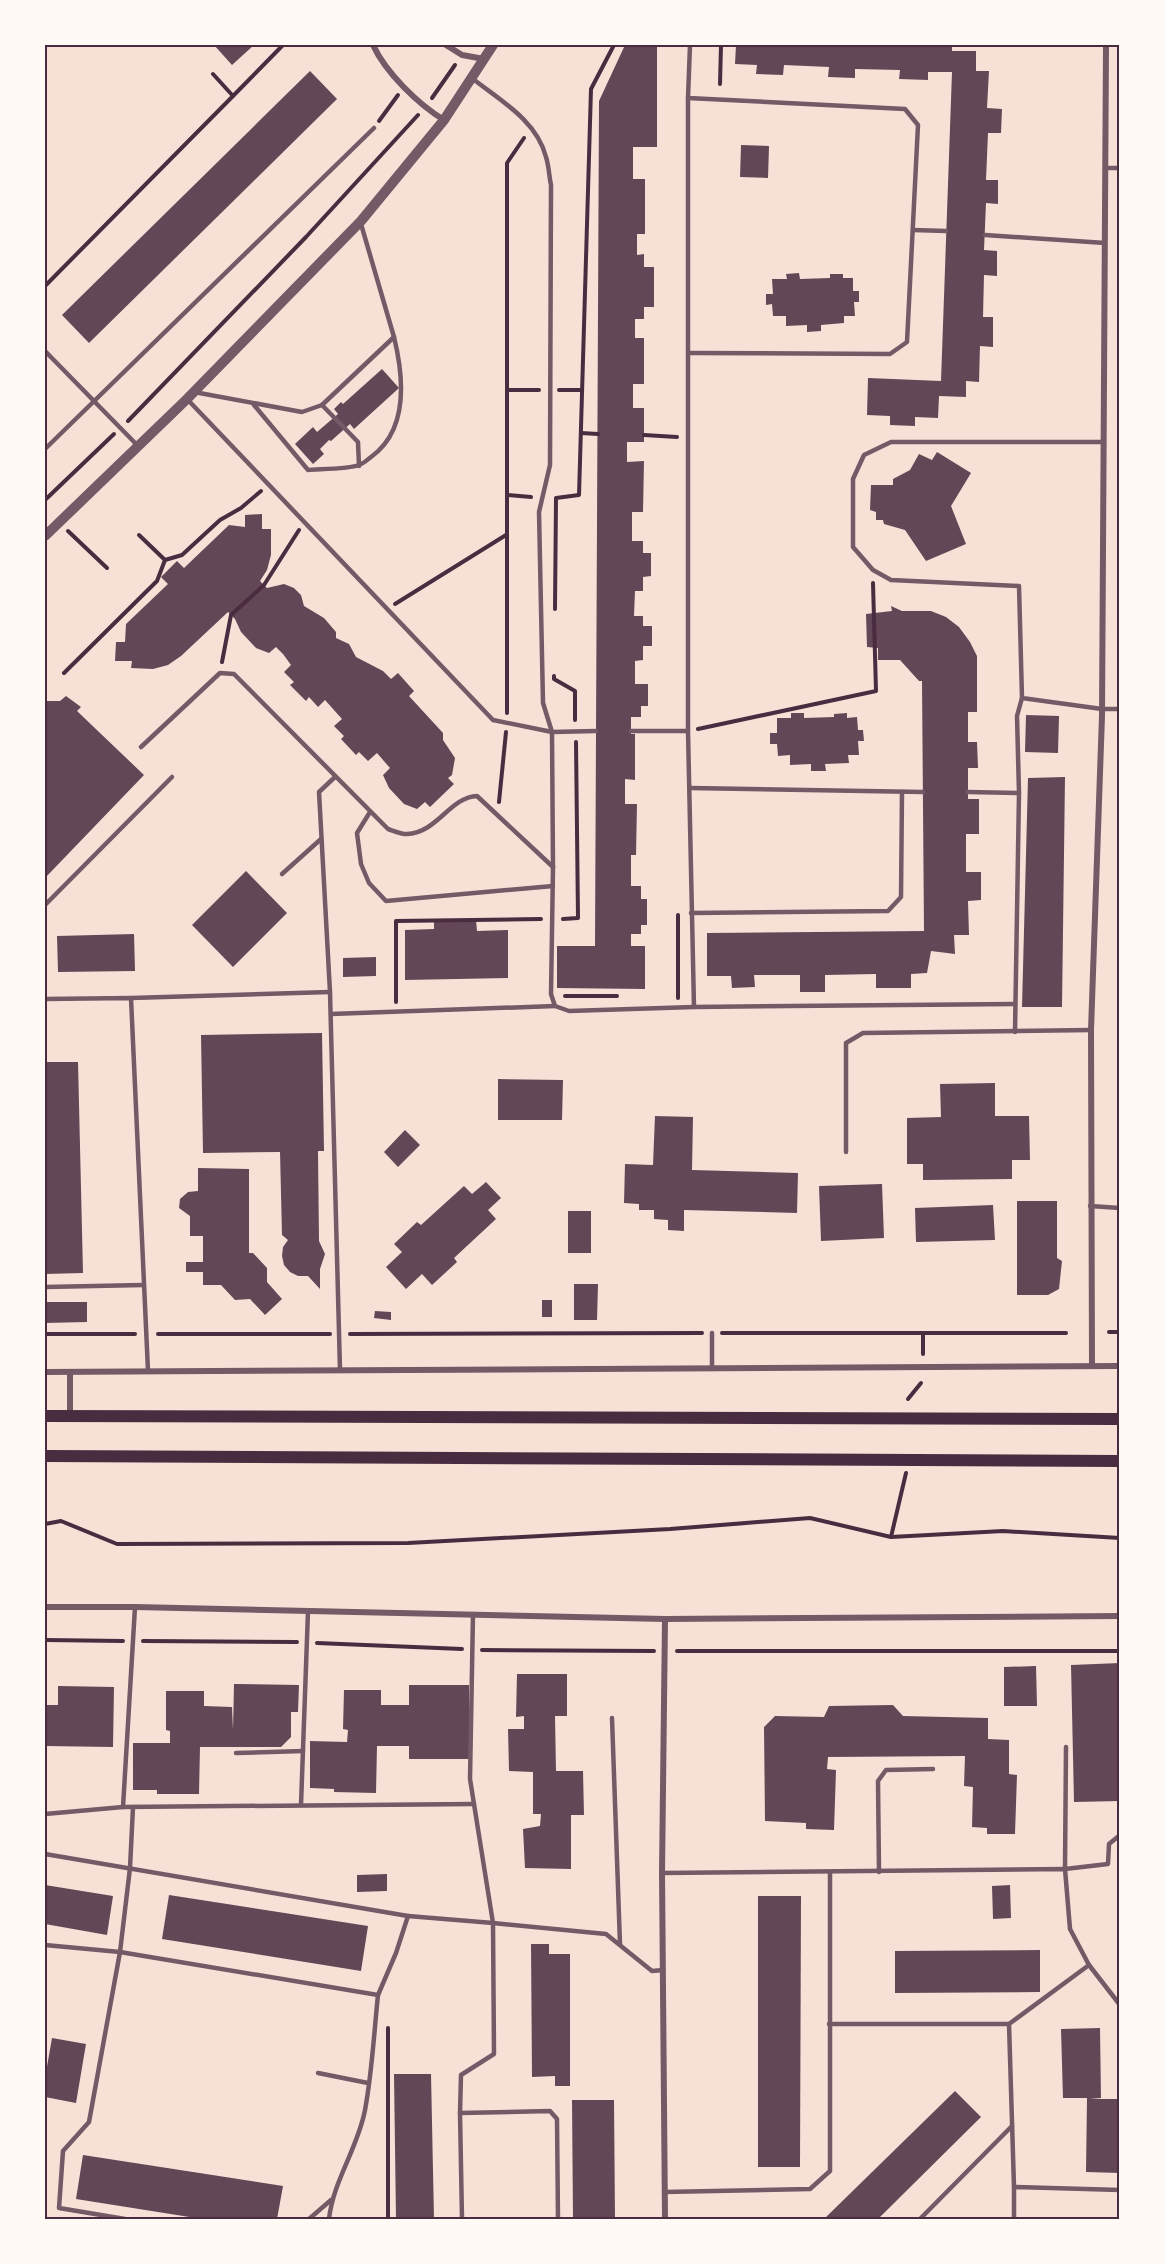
<svg xmlns="http://www.w3.org/2000/svg" width="1165" height="2264" viewBox="0 0 1165 2264" font-family="'Libre Baskerville',serif">
<style>
.building{fill:#644757}
.lines{fill:none;stroke-linecap:round;stroke-linejoin:round}
.path{stroke:#4a2c40;stroke-width:4}
.service{stroke:#755966;stroke-width:4.5}
.minor{stroke:#755966;stroke-width:6}
.tertiary{stroke:#755966;stroke-width:10}
.secondary{stroke:#4a2c40;stroke-width:12}
.neatline{fill:none;stroke:#4a2c40;stroke-width:2}
</style>
<rect width="100%" height="100%" fill="#f7e1d7"/>
<!-- building -->
<g class="building">
<path d="M214 45H254L232 65Z"/>
<path d="M625 45H657V147H633V179H645V234H637V255L644 254V267H654V307H644V319H635V338H644V384H633V408H644V442H627V462L644 461 643 512H632V541H643V553H651V576L643 577V591H635L634 616H643V626H652V646H643V660L635 661V684H648V706H641V717H631V734H635V780L625 779V804H637L636 855H631V886H641V899H647V925H641V934H631V946H645V989L557 988V946H595L599 101Z"/>
<path d="M736 45H952V51H976V71H989L987 108 1002 109 1001 133H988L986 180H998V204L986 203 984 250 997 251V276L984 275 983 317H993V347L980 346 979 382 966 381V397L939 396 938 418 915 417V426L890 425V416L867 415 868 378 941 381 952 72H928V80L899 79 900 70 855 69V78L828 77 829 67 784 65 783 75 756 74 757 65 735 64Z"/>
<path d="M310 71 337 99 89 343 62 315Z"/>
<path d="M741 145 769 146 768 178 740 177Z"/>
<path d="M799 273 800 279 830 278V274H843V278H853V291H859V302H854L855 316H844V323L821 325V331L807 332V325L786 326V316H773L772 304 766 305V294H773L772 279H787L786 274Z"/>
<path d="M382 369 399 388 354 429 350 424 331 441 329 440 320 449 324 454 313 464 295 444 313 427 317 432 338 414 334 409 341 402 343 404Z"/>
<path d="M937 452 971 473 951 506 966 544 926 561 905 530 884 524 883 520H876V512L870 510 871 485H893V479L910 470 919 454 932 460Z"/>
<path d="M262 514V529H271V555L267 570 260 581 267 588 284 584 294 588 301 595 304 606 324 618 336 632V638L349 644 356 657 383 671 391 679 398 673 414 691 409 696 443 733V740L455 758 452 775 448 778 454 784 430 807 425 802 417 809 404 804 389 788 383 775 390 768 383 760 377 753 368 761 359 752 356 755 341 739 344 736 334 726 342 719 325 700 318 707 309 697 306 701 290 685 294 682 284 672 291 665 283 654 276 647 269 653 256 648 241 632 235 619 228 612 181 656 168 665 153 669 131 668 132 661H115L116 642H125L126 624 168 584 161 577 177 561 184 568 229 525 245 527V515Z"/>
<path d="M891 606 902 611H931L946 617 959 627 970 642 977 656V712H968V742H977L978 768H968V799H979V834H966V872H981V900L968 901 969 935H954L955 954 931 951 927 973 911 974V988H876V974L825 975V992H800V975H754L755 987 732 988 731 976H707V933L924 931 922 681H919L900 660H878V648L867 647 866 614 892 611Z"/>
<path d="M66 696 81 707 77 711 144 775 45 878V701H60Z"/>
<path d="M791 713H804V718L834 717V714L847 713V718L857 717 858 730H863L864 741H858L859 755H848L849 763 825 764 826 771H811V764L790 765V755L778 756 777 744H770V733H777V718H791Z"/>
<path d="M1026 715 1059 716 1058 753 1025 752Z"/>
<path d="M1065 777 1062 1007H1022L1028 778Z"/>
<path d="M246 871 287 913 233 967 192 925Z"/>
<path d="M476 920 477 931 508 930V978L405 980V930L434 929V921Z"/>
<path d="M134 934 135 971 58 972 57 936Z"/>
<path d="M376 957V976L343 977V958Z"/>
<path d="M322 1033 324 1151H318L319 1241 325 1254 320 1269V1289L308 1276H298L290 1272 284 1265 282 1256 283 1247 288 1240 282 1235 280 1152 203 1153 201 1035Z"/>
<path d="M45 1062H78L83 1273 45 1274Z"/>
<path d="M498 1079 563 1080 562 1120H498Z"/>
<path d="M995 1083V1116H1029L1030 1160H1012V1179L923 1180V1164H907V1118L941 1117 940 1084Z"/>
<path d="M655 1116 693 1117 692 1170 798 1173 797 1213 684 1210V1231L668 1230V1220L654 1219V1210H639V1204L624 1203 625 1164 653 1165Z"/>
<path d="M405 1130 420 1145 398 1167 384 1152Z"/>
<path d="M198 1168 249 1169V1253H253L267 1268V1282L282 1299 265 1315 250 1299 235 1300 221 1285H203V1272H186V1262H203V1236H190V1216L179 1208 180 1199 188 1192 198 1191Z"/>
<path d="M486 1182 501 1198 488 1210 496 1219 454 1258 457 1262 432 1285 422 1274 406 1289 386 1267 402 1252 394 1244 417 1222 421 1225 464 1186 472 1194Z"/>
<path d="M882 1184 884 1238 821 1241 819 1186Z"/>
<path d="M1017 1201H1057V1258L1062 1261 1059 1289 1048 1295H1017Z"/>
<path d="M993 1205 995 1240 916 1242 915 1208Z"/>
<rect x="568" y="1211" width="23" height="42"/>
<path d="M574 1284H598L597 1320H574Z"/>
<rect x="542" y="1300" width="10" height="17"/>
<path d="M45 1302H87V1322L45 1323Z"/>
<path d="M375 1311 391 1312V1320L374 1318Z"/>
<path d="M1120 1663V1801L1074 1802 1071 1665Z"/>
<path d="M1036 1666 1037 1706H1004V1667Z"/>
<path d="M517 1674H567V1716H555L556 1771H583L584 1815H571V1869L525 1868 523 1829 540 1826 541 1814H533V1772L509 1771 508 1729H524V1716L516 1717Z"/>
<path d="M234 1684 299 1685 298 1712H291V1737L281 1747H200L199 1794H157V1790H133V1743H170V1731L166 1730V1691H204V1706L232 1707 233 1730Z"/>
<path d="M409 1685H469V1759H409V1746H377L376 1793 334 1792V1789L310 1788V1741L347 1742 348 1730 343 1729 344 1690H381V1705H409Z"/>
<path d="M58 1686 114 1687 113 1747 45 1746V1705H58Z"/>
<path d="M893 1705 903 1716 988 1718V1739L1009 1740V1774L1017 1775 1015 1834H987V1828L972 1827 973 1787 964 1786 965 1756 828 1757 827 1769 836 1770 834 1830 806 1829V1823L765 1821 764 1727 775 1716 824 1717 829 1706Z"/>
<path d="M387 1874V1891L357 1892V1875Z"/>
<path d="M45 1885 113 1896 107 1935 45 1924Z"/>
<path d="M1010 1885 1011 1918 993 1919 992 1886Z"/>
<path d="M169 1895 368 1926 361 1971 162 1939Z"/>
<path d="M758 1896H801L800 2167H758Z"/>
<path d="M531 1944H549V1954H570V2086H555V2076L532 2077Z"/>
<path d="M1040 1950V1992L895 1993V1951Z"/>
<path d="M1100 2028 1101 2098 1090 2099H1120V2173L1086 2172 1087 2098H1063L1061 2029Z"/>
<path d="M52 2038 86 2044 76 2103 45 2097V2078Z"/>
<path d="M394 2074H431L434 2219H396Z"/>
<path d="M955 2091 981 2117 878 2219H824Z"/>
<path d="M572 2100H614L615 2219H573Z"/>
<path d="M83 2155 283 2186 277 2219H202L76 2199Z"/>
</g>
<g class="lines">
<!-- path -->
<g class="path">
<path d="M213 74 233 96 283 45"/>
<path d="M720 84 721 45"/>
<path d="M432 98 455 65"/>
<path d="M379 121 398 95"/>
<path d="M45 286 233 96"/>
<path d="M507 390H539"/>
<path d="M559 390H582"/>
<path d="M128 421 306 237 418 115"/>
<path d="M581 433 598 434"/>
<path d="M644 435 677 437"/>
<path d="M507 495 531 497"/>
<path d="M45 500 114 434"/>
<path d="M68 531 107 568"/>
<path d="M139 535 165 560"/>
<path d="M395 604 506 535"/>
<path d="M555 609 556 498 579 495 591 89 614 45"/>
<path d="M222 662 231 615 264 585 299 530"/>
<path d="M64 673 157 581 165 560 182 555 220 520 241 508 261 491"/>
<path d="M554 676V679L575 691V720"/>
<path d="M507 713V163L524 138"/>
<path d="M698 729 876 691 873 583"/>
<path d="M499 802 506 732"/>
<path d="M563 919 578 918 576 742"/>
<path d="M565 996H617"/>
<path d="M678 998V915"/>
<path d="M396 1002V921L541 919"/>
<path d="M1109 1332H1120"/>
<path d="M722 1333H1066"/>
<path d="M45 1334H135"/>
<path d="M158 1334H330"/>
<path d="M350 1334 702 1333"/>
<path d="M923 1354V1333"/>
<path d="M908 1399 921 1383"/>
<path d="M45 1524 61 1521 117 1544 408 1543 670 1529 810 1518 891 1537 1003 1531 1120 1538"/>
<path d="M891 1537 906 1473"/>
<path d="M45 1640 123 1641"/>
<path d="M143 1641 297 1642"/>
<path d="M317 1643 462 1649"/>
<path d="M482 1650 654 1651"/>
<path d="M677 1651H1120"/>
<path d="M388 2219V2028"/>
</g>
<!-- service -->
<g class="service">
<path d="M473 79C500 100 537 121 546 157 549 166 549 176 551 185L550 465 539 512 543 703 552 732 553 867 551 994 555 1006 569 1011 694 1007"/>
<path d="M688 98V731L694 1007 1015 1004"/>
<path d="M1106 168H1120"/>
<path d="M913 230 946 231"/>
<path d="M985 235 1105 243"/>
<path d="M45 351 138 446"/>
<path d="M689 353 890 354 907 342 918 125 905 109 688 98 690 45"/>
<path d="M194 392 302 412 322 405 394 337 361 224"/>
<path d="M188 400 493 720 552 732 596 731"/>
<path d="M254 405 308 470C320 469 349 469 359 465 363 464 367 460 371 457 409 430 404 378 394 337"/>
<path d="M322 405 358 442 359 466"/>
<path d="M1104 442H891L864 455 853 479V547L873 570 891 580 1019 586 1022 698 1102 709H1120"/>
<path d="M45 449 374 128"/>
<path d="M631 731H688"/>
<path d="M141 747 220 673 234 674 388 829C394 831 401 834 407 834 437 833 450 797 477 796L553 867"/>
<path d="M335 777 319 792 330 992 340 1370"/>
<path d="M690 788 923 792"/>
<path d="M968 792 1019 793"/>
<path d="M370 812 357 833 361 864 369 883 386 901 553 886"/>
<path d="M282 874 321 839"/>
<path d="M45 905 172 777"/>
<path d="M691 913 888 911 901 897 902 792"/>
<path d="M131 998 330 992"/>
<path d="M45 999 131 998 148 1371"/>
<path d="M331 1014 555 1006"/>
<path d="M1015 1032 1019 793 1017 716 1022 698"/>
<path d="M846 1152V1043L863 1033 1091 1030"/>
<path d="M1090 1206 1120 1208"/>
<path d="M45 1287 144 1285"/>
<path d="M712 1369V1333"/>
<path d="M473 1614 470 1779 493 1923 606 1934 652 1971 663 1970"/>
<path d="M612 1718 620 1944"/>
<path d="M1066 1747 1065 1869 1108 1864 1109 1844 1120 1835"/>
<path d="M236 1753 303 1751"/>
<path d="M301 1805 308 1611"/>
<path d="M123 1807 135 1607"/>
<path d="M45 1814 123 1807 474 1804"/>
<path d="M45 1854 408 1916"/>
<path d="M879 1872 878 1781 886 1770 933 1769"/>
<path d="M662 1873 1065 1869 1070 1929 1089 1965 1120 2005"/>
<path d="M45 1945 120 1952 130 1868 133 1807"/>
<path d="M829 2024H1009"/>
<path d="M318 2073 368 2083"/>
<path d="M460 2113 462 2219"/>
<path d="M1014 2187 1009 2024 1089 1965"/>
<path d="M664 2192 810 2189 830 2171V1873"/>
<path d="M125 2219 59 2208 63 2151 89 2122 120 1952 378 1995 396 1953 408 1916 493 1923 494 2054 461 2075 460 2113 550 2111 557 2119 558 2219"/>
<path d="M309 2219 331 2200"/>
<path d="M329 2219C333 2181 358 2148 365 2110 372 2073 374 2033 378 1995"/>
<path d="M920 2219 1012 2126"/>
<path d="M1014 2219V2187L1120 2190"/>
</g>
<!-- minor -->
<g class="minor">
<path d="M373 45C386 73 418 104 444 120"/>
<path d="M446 45 462 55 484 59"/>
<path d="M1092 1366 1091 1030 1102 716 1106 45"/>
<path d="M45 1372 1120 1366"/>
<path d="M70 1372V1416"/>
<path d="M45 1607H135L665 1619 1120 1616"/>
<path d="M665 2219 662 1873 665 1619"/>
</g>
<!-- tertiary -->
<path class="tertiary" d="M45 536 187 399 361 221 444 120 493 45"/>
<!-- secondary -->
<g class="secondary">
<path d="M45 1416 1120 1419"/>
<path d="M45 1456 1120 1461"/>
</g>
</g>
<!-- border -->
<rect width="1165" height="2264" fill="none" stroke="#fffaf5" stroke-width="93"/>
<rect x="46" y="46" width="1072" height="2172" class="neatline"/>
</svg>
